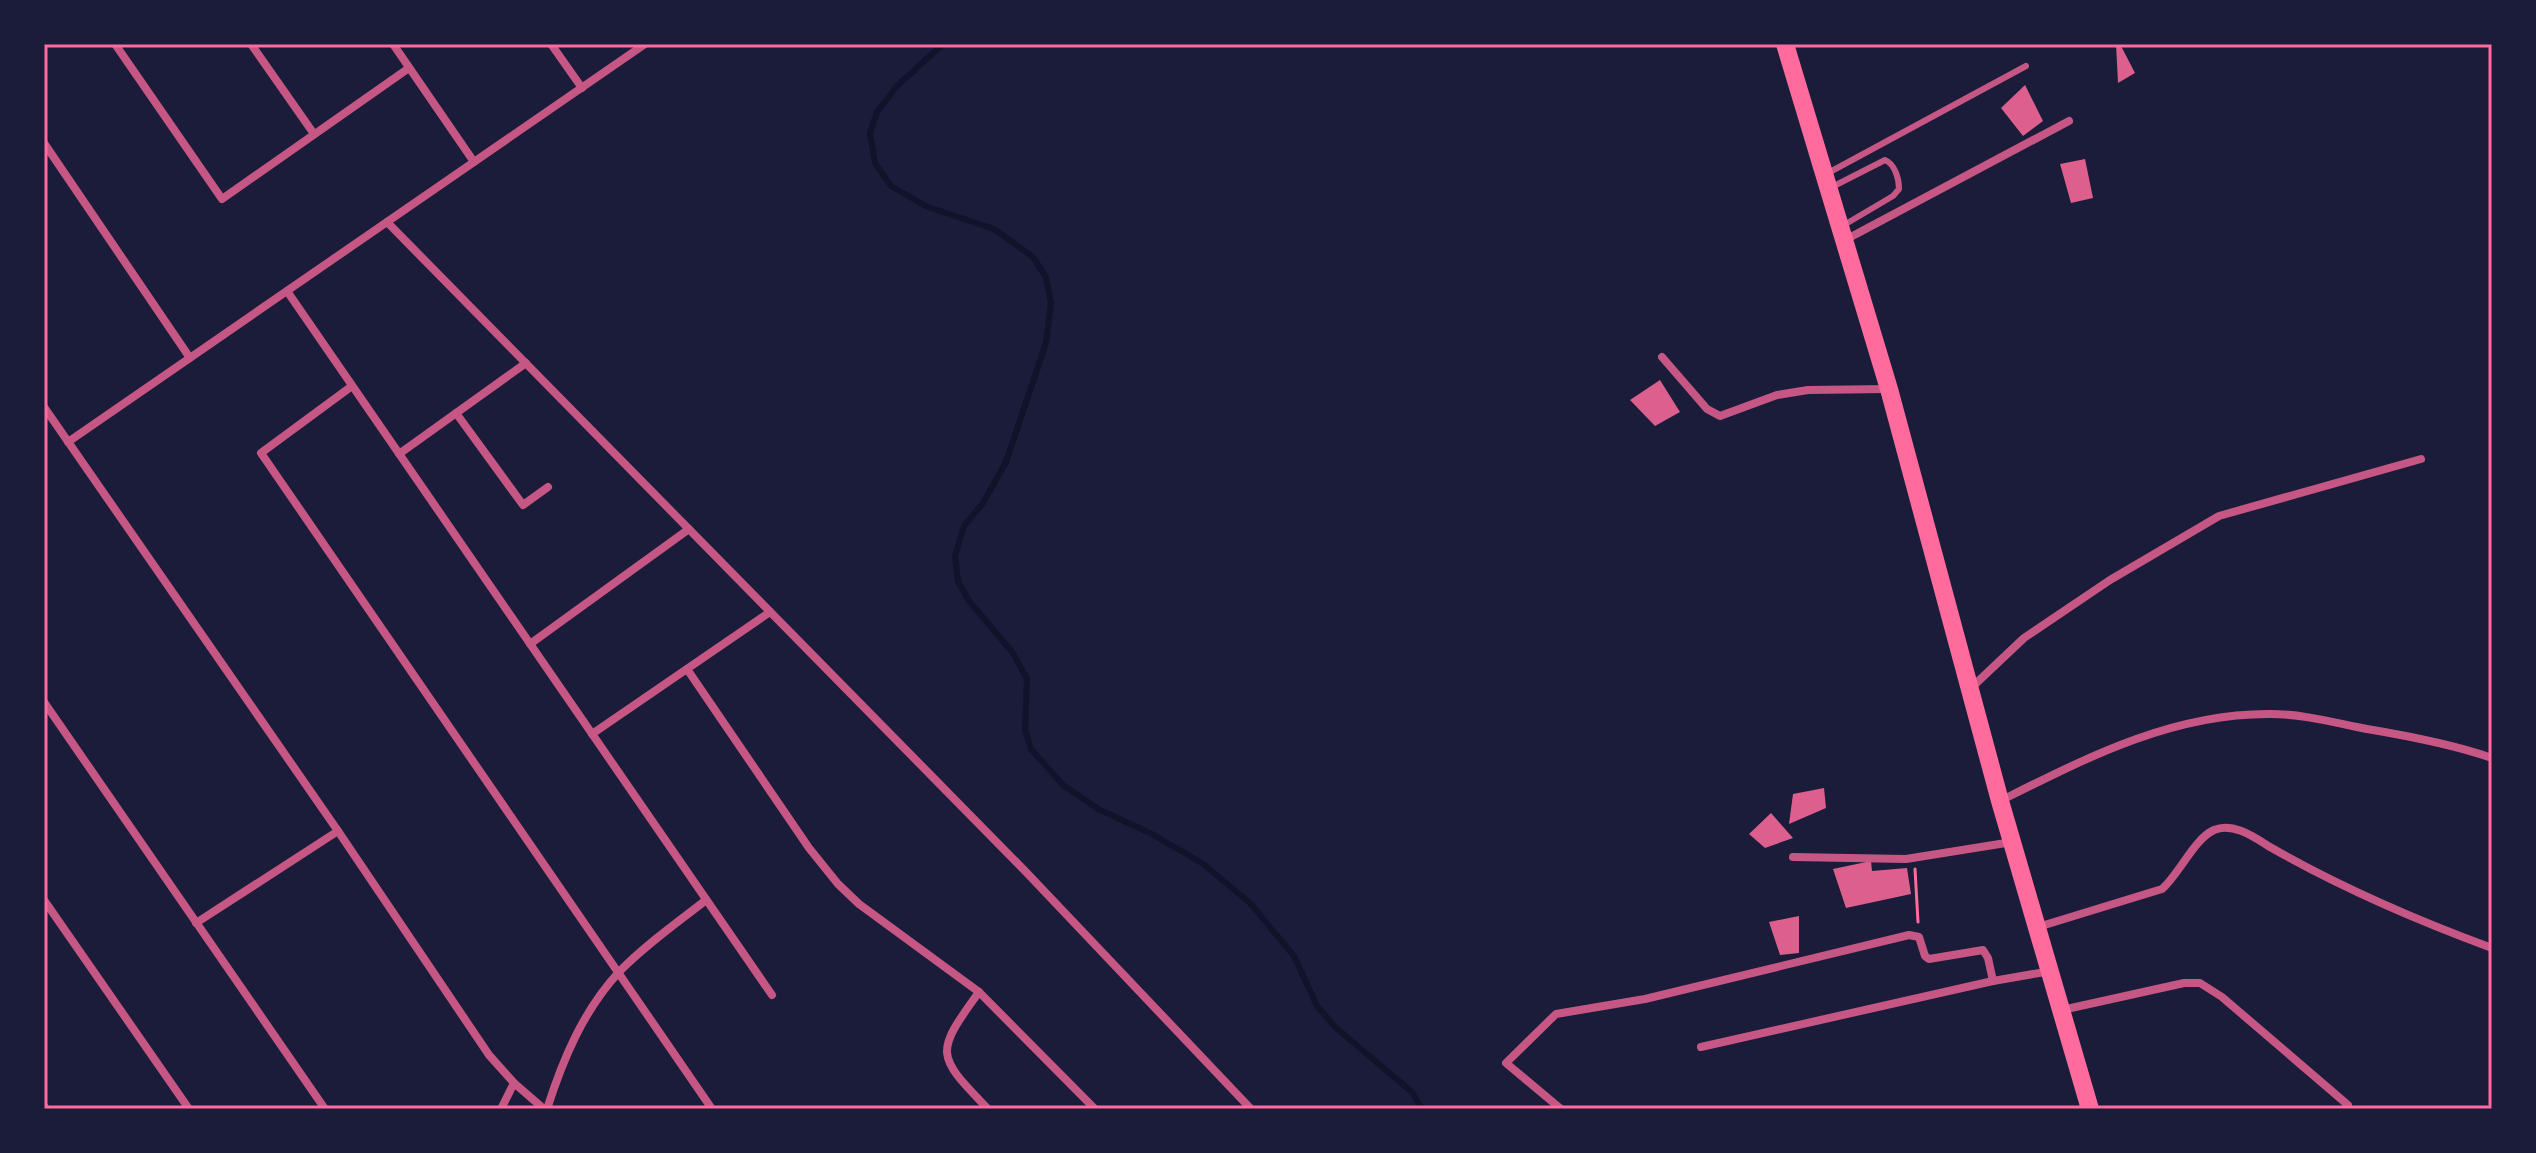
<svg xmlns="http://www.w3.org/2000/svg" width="2536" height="1153" viewBox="0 0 2536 1153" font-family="Roboto,sans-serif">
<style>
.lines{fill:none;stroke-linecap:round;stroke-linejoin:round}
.stream{stroke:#12122b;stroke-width:6}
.building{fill:#dd5f8e}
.path{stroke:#ff6b9d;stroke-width:3}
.service{stroke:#c65784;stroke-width:6}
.minor{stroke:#c65784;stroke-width:8}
.primary{stroke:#ff6b9d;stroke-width:18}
.neatline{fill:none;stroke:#ff6b9d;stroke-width:3}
</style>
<rect width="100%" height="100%" fill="#1b1b3a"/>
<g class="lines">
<!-- stream -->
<path class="stream" d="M943 44 897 86 877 112 870 133 875 163 891 186 928 207 994 229 1033 257 1046 277 1051 303 1046 343 1006 462 983 503 964 526 955 556 958 581 969 601 1013 653 1027 679 1025 730 1031 749 1063 785 1098 809 1150 833 1202 863 1250 903 1294 956 1317 1006 1335 1027 1412 1092 1422 1109"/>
</g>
<!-- building -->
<g class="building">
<path d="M2116 44H2120L2135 73 2118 83Z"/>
<path d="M2025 85 2043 121 2023 136 2001 108Z"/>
<path d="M2085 159 2093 198 2071 203 2060 164Z"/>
<path d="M1660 380 1680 412 1655 426 1630 400Z"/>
<path d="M1824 788 1826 808 1789 824 1793 794Z"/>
<path d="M1771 813 1793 838 1765 848 1749 834Z"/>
<path d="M1871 861 1872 871 1907 868 1911 894 1846 908 1833 869Z"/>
<path d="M1799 916V953L1780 955 1769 922Z"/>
</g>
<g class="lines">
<!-- path -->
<path class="path" d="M1915 869 1918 922"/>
<!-- service -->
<g class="service">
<path d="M1828 173 2026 66"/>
<path d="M1832 187 1885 160C1895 164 1899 179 1899 189L1893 196 1844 225"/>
</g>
<!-- minor -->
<g class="minor">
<path d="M115 44 222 199 409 68"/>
<path d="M251 44 314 134"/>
<path d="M393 44 474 162"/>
<path d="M551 44 582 88"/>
<path d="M44 143 190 358"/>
<path d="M387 222 1026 872 1251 1109"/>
<path d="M1845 240 2069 121"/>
<path d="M287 291 772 995"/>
<path d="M1662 357 1707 409 1720 416 1777 395 1808 390 1888 389"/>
<path d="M352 386 261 453 712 1109"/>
<path d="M44 407 338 831 489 1055 514 1083 544 1109"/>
<path d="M456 413 523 505 548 487"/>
<path d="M68 442 645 44"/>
<path d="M399 454 526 363"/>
<path d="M530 644 689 529"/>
<path d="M687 669 809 848 838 884 859 904 979 992 1095 1109"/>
<path d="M1970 689 2024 638 2110 580 2219 516 2421 459"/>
<path d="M44 702 325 1109"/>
<path d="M592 734 770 612"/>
<path d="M2000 801C2086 758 2172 713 2271 714 2303 714 2336 723 2367 729 2409 736 2452 744 2492 758"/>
<path d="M1793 857 1906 859 2012 842"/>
<path d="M44 900 189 1109"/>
<path d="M196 923 338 831"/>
<path d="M2038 927 2162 889C2180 873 2194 839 2214 830 2233 822 2254 837 2270 847 2340 887 2416 920 2492 948"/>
<path d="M979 992C934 1054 936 1055 988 1109"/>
<path d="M2062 1010 2184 983H2200L2222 997 2348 1105"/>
<path d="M1701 1047 1993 981 2051 971"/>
<path d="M44 1106 46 1109"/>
<path d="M501 1109 514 1083"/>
<path d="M547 1109C563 1059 583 1011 619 972 645 945 677 923 706 900"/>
<path d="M1561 1109 1506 1063 1556 1014 1645 999 1909 935 1919 937 1925 956 1929 959 1983 950 1988 958 1993 981"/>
</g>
<!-- primary -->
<path class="primary" d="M1785 44 1889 389 2000 801 2090 1109"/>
</g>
<!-- border -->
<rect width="2536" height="1153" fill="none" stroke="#1b1b3a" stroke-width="92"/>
<rect x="46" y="46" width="2444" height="1061" class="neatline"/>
</svg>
